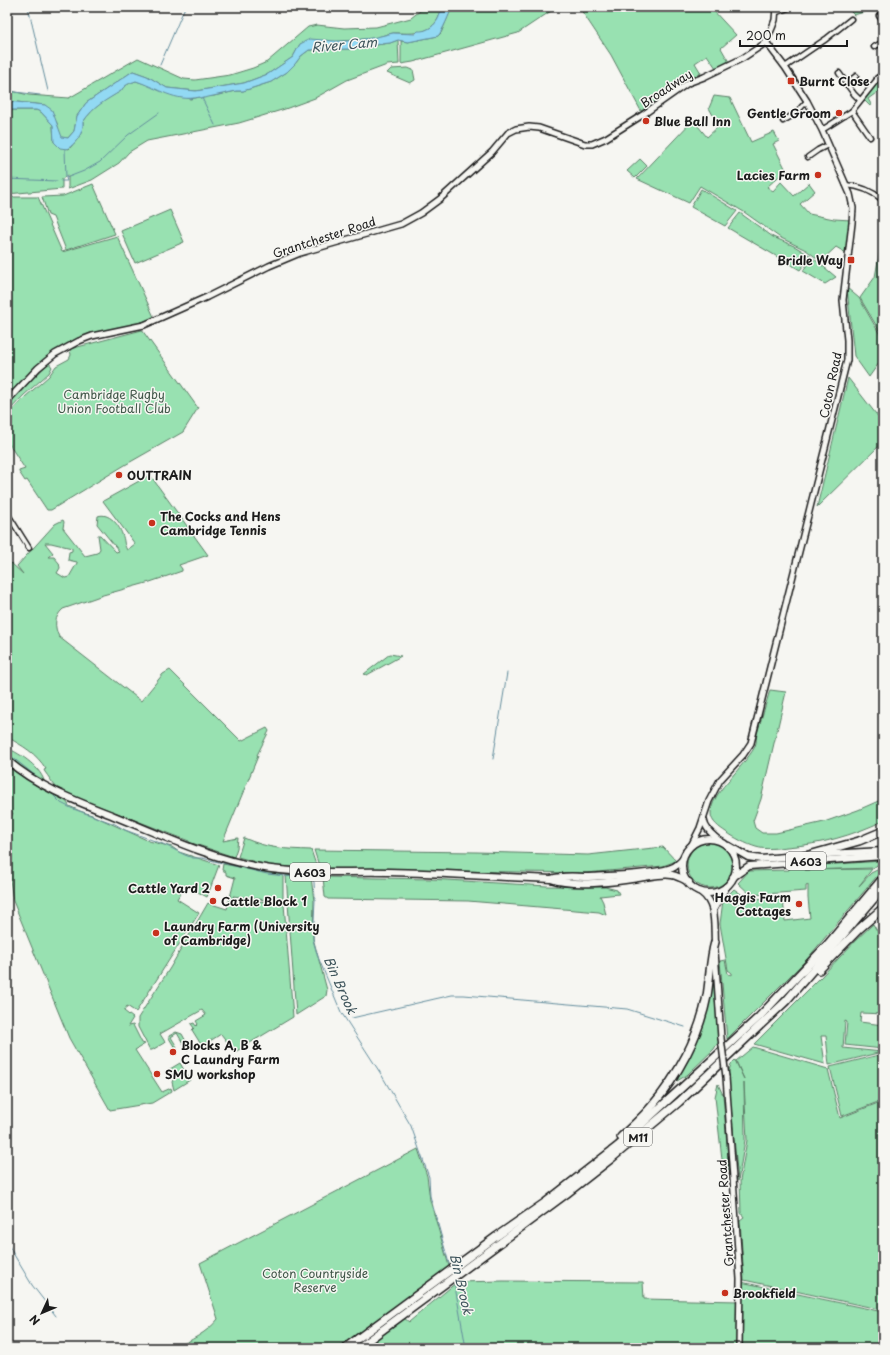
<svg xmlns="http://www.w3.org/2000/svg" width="890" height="1355" viewBox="0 0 890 1355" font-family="'Playpen Sans',sans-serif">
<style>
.green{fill:#98e1b1;stroke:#5a7e66;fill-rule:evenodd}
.water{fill:#92d9f3;stroke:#638d9d}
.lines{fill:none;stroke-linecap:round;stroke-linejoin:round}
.stream{stroke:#638d9d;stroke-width:1}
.minor-casing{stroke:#1c1c1c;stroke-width:7}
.tertiary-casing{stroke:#1c1c1c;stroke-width:8}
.primary-casing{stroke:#1c1c1c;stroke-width:9}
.motorway-casing{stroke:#1c1c1c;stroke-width:10}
.minor{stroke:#f6f6f2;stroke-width:4}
.tertiary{stroke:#f6f6f2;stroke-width:5}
.primary{stroke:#f6f6f2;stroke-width:6}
.motorway{stroke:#f6f6f2;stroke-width:7}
.tertiary-bridge-casing{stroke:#1c1c1c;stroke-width:8;stroke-linecap:butt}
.tertiary-bridge{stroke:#f6f6f2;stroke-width:5}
.poi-dot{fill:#c8321e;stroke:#f6f6f2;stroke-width:1.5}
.labels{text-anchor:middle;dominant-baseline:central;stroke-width:3;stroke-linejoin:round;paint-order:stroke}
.shield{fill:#f6f6f2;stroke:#5d5d5c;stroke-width:1}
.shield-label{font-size:11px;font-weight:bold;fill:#1c1c1c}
.poi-label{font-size:12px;font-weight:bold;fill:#1c1c1c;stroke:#f6f6f2;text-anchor:start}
.street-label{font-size:12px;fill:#1c1c1c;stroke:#f6f6f2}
.park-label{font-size:12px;fill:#415749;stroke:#f6f6f2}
.water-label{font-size:13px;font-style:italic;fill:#3f555c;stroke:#f6f6f2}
</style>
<rect width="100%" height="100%" fill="#f6f6f2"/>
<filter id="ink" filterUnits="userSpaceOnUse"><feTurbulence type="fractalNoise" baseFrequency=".025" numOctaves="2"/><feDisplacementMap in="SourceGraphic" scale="8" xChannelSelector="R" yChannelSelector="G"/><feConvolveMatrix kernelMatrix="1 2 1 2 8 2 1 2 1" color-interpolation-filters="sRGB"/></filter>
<g filter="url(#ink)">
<!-- green -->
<g class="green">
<path d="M425 7H440C441 15 437 23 430 28 418 35 407 33 394 33 388 33 380 37 374 38 349 41 325 42 300 44L293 57 268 74 244 83 196 91 167 88 147 76 133 71 86 103 77 116 74 131 68 138H62L59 132 57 123 45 105 7 101V90L29 95 69 98 138 58 184 79 195 80 230 75 253 68 267 62 308 27 317 25 344 28 376 27 411 18Z"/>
<path d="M452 7H557L518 33 413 62 401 64V41L408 42 438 36 441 33Z"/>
<path d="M579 7H710L736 35 721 48 729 62 716 68 707 55 695 63 701 73 676 87 641 111 611 55Z"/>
<path d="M850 7H881L854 15 851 12Z"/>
<path d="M398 40 399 64 387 65 347 80 315 98 285 109 239 123 147 141 129 152 119 163 92 180 68 189V175L62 179V189L7 194V110H36L41 112 53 125 54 142 69 149C76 141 84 133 83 122 94 106 105 100 121 91 124 85 130 83 136 81L190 99 200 97 214 96 236 91H243L271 82 287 72 295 64 301 56 309 50 349 49 390 43Z"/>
<path d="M408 68 413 70 415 80 410 83 387 73 391 69Z"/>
<path d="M879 82 883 85V88L868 99 871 104 870 106 863 99 875 84Z"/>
<path d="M714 96 730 98 751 142 774 132 779 141 773 144 786 170 767 187 773 191 781 182 794 196 809 183 815 191 800 204 809 214 834 219 851 220 846 253 836 247 821 261 806 250 779 237 744 212 700 186 689 203 637 179 693 120 707 137 719 126 709 108Z"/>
<path d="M640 159 647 166 635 178 627 171Z"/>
<path d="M93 184 115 234 66 250 53 217 48 215 42 197 63 196Z"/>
<path d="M701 189 737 211 725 226 691 207Z"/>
<path d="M7 197H38L62 252 117 236 154 317 129 328 98 333 57 351 7 400Z"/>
<path d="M170 210 184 242 135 263 121 231Z"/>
<path d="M740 213 773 237 794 246 811 256 800 270 728 228Z"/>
<path d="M883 234V337L860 298 875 277Z"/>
<path d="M812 257 836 277 825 284 803 271Z"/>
<path d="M847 288 859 298 883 340V360L879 363 869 377 854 356Z"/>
<path d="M142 330 198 408 183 432 125 465 51 510H47L27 480 25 481 19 472V471L25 469 7 441V416L25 397 49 376 56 366 69 359 71 355 70 349Z"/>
<path d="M49 363 52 367 49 373 24 395 7 413V405L32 379Z"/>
<path d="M848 378 883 423V442L817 507Z"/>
<path d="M150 475 208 555 179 565 182 569V571L150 582 103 595 63 609C54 617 54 626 59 637L141 701 163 674 170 670 241 741 267 728 269 731 257 755 258 756 223 841 238 838 237 848 234 857 189 842V841L70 795C58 794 52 781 45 772L44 770 46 769C36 753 23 746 7 737V566L11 563 23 574 17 566 55 524 63 520 64 522 63 528 85 556 97 553 100 549 98 535H100L116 552 119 551 97 524 98 516C109 512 119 525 122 534 125 541 123 543 127 550L135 544 103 501ZM45 543H51L72 548V551L69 552 68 560 77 562V563L69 577 65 578 57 573 60 568 59 563 54 557H48L53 553Z"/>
<path d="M390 654 401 656 367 675 364 674Z"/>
<path d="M770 690 786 692 761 799 753 821 755 828 762 833H776L824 822 858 810 883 799V821C851 836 822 844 787 847 777 848 765 850 756 847 746 844 735 838 726 832 720 828 711 822 711 814 711 798 726 784 735 773 740 767 753 752 755 746 757 742 756 737 757 734 761 719 766 704 770 690Z"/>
<path d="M7 748C21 754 42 768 45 784L7 757Z"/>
<path d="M7 766 27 780 55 795 67 802 69 806 80 811 92 815 149 841 172 847 179 852 219 865 207 897 185 885 177 899 199 913 136 1012 127 1006 124 1011 133 1018 128 1026 133 1025 142 1043 145 1044 135 1050 162 1092 171 1088 172 1091 152 1103 110 1110 69 1038 13 901 7 858V827L13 813 7 812Z"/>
<path d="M244 838C269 849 284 849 311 850L317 868 270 866 238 857Z"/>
<circle cx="710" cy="865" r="23"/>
<path d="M663 847 676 861 663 866 586 873 320 869 314 850 476 852 588 855Z"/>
<path d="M883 861 873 868 805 870 872 869 859 886 871 873 883 867V869L807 959 727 1039 720 961 725 960 728 974 732 975V973L728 970 720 924 723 900 734 889 748 899 783 898 785 921 810 918 808 898V885L806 886V891L751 895 738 883 749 871 789 870V867Z"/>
<path d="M223 864 283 875V902L233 896 234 899 247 901V899L250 900 284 904 293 1017 235 1052 221 1034 202 1046 192 1030 194 1028 191 1024 194 1023 196 1026 198 1024 196 1021 206 1015 202 1010 160 1034 165 1042 164 1043 152 1050H150L138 1027V1018L170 968 208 903 227 909 235 878 226 875V872L222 870Z"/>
<path d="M286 875 311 877 314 901 313 938 327 990 326 996 296 1015Z"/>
<path d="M323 877 430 879 547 886 605 887 617 890 619 894 600 896 603 902 606 915 599 912 468 901 328 899 325 897Z"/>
<path d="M873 924 883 941V1014L861 1013 860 1022 883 1025V1049L845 1045 847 1022 845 1021 843 1048 882 1052 829 1065 826 1036H821L825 1064 754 1044 821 977 856 940Z"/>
<path d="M714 983 715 985 719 1041 714 1049 687 1075 677 1081 683 1066 699 1036Z"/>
<path d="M176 1032 182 1034 189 1047 187 1050 177 1033 171 1037 177 1047 175 1048 169 1038V1036Z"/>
<path d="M753 1047 828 1069 840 1118 883 1101V1310L744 1280 740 1220 744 1217 741 1213 740 1181 747 1140 744 1083 745 1140 738 1181 728 1074 731 1064 735 1060 744 1079 736 1061Z"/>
<path d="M883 1054V1100L842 1116 830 1067Z"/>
<path d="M180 1063 184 1070 173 1077H169L165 1072Z"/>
<path d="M185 1072 190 1080 174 1090 172 1082 173 1080Z"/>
<path d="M718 1084 723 1095 729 1171 723 1168 715 1097Z"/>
<path d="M418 1149 427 1176 430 1200 449 1266 448 1268 338 1348H175C190 1341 208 1332 218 1319L200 1263Z"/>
<path d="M503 1281 643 1282 644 1299 738 1301H742L743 1285 741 1282 883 1312V1348H363L404 1318 409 1322 457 1282Z"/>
</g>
<!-- water -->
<path class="water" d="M440 7H452C450 13 442 32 438 36L408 42 398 40 390 43 372 45 371 47 368 45 349 49 309 50 301 56 295 64 287 72 271 82 243 91H236L204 98 201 99 200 97C175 103 158 88 136 81 130 83 124 85 121 91 105 101 94 106 83 122 84 132 76 144 67 149L60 148 54 142 53 125 41 112 36 110H7V101L45 105 52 110 62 137 68 138 74 131 77 116 86 103 133 71 147 76 167 88 196 91 244 83 268 74 293 57 300 44 310 39 336 41H346L372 38 393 33 415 34 418 31C431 32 442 19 440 7Z"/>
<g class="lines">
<!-- stream -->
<g class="stream">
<path d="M28 7 48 91"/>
<path d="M7 9 19 7"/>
<path d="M160 65 185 7"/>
<path d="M7 91 40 95"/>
<path d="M202 98 215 125"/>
<path d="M65 149 66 178 84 171 100 162 128 135 159 113"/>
<path d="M7 179 57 181"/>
<path d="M61 181H67L66 178"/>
<path d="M7 753 37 777"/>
<path d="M493 759 507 673"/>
<path d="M54 796 61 803 71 808 115 824 125 830 163 844 185 855 193 858H202L267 874 312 879 314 882 315 900 313 940 318 957 341 1012 381 1074 411 1126 429 1177 430 1196 450 1267"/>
<path d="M352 1018 452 995H464L627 1009 685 1027"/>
<path d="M7 1243 32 1285 56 1316"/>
<path d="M454 1281 466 1348"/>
</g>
<!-- minor casing -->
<g class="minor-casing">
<g id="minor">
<path d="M777 12 791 7"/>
<path d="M879 16 883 21"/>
<path d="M874 47 883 42"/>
<path d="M785 67 826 39 851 19"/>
<path d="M839 73 854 94 860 100"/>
<path d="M877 78 883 82"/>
<path d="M846 84 856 76"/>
<path d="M852 111 870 137"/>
<path d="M783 121 795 114 807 101"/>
<path d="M822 130 852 111 883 72"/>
<path d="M808 157 818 150 828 145"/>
<path d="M846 185C860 186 872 191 883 200"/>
<path d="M7 513 29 548"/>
</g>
</g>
<!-- tertiary casing -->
<g class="tertiary-casing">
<g id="tertiary">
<path d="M7 401 38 368 55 354 79 341 92 336 144 325 207 297 269 266 300 253 401 224 421 213 440 199 492 152 508 133 516 129 529 127 539 128 585 144H592L606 138 644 114 688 83 704 77 743 58 761 46 766 42 772 28 775 20 776 7"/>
<path d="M704 820C705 829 713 835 720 841"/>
<path d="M691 846 700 828 709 801 720 780 743 755 751 743 847 360V340L843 300 852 223 853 208 850 194 822 130 807 101 785 67 766 42"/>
<path d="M715 951 721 1038"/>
<path d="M726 1077 740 1279 739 1348"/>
</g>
</g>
<!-- primary casing -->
<g class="primary-casing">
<g id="primary">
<path d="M7 760C38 787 76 801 114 816 161 835 209 858 259 867 301 875 345 871 388 872 443 873 497 877 551 879 572 887 615 882 638 878 649 877 661 873 672 875 678 876 683 879 689 882"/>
<circle cx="709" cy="866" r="27"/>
<path d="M729 846 748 857 761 859 809 855 883 851"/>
<path d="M733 877 749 866 883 856"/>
<path d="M551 879C563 875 575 877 588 877 607 876 659 875 674 867 677 865 681 862 683 859"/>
<path d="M701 892C717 904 714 924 715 942"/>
<path d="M713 910 726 887"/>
</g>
</g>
<!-- motorway casing -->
<g class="motorway-casing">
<g id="motorway">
<path d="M809 855 859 841 883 831"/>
<path d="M819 970 859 929 883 908"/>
<path d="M621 1137C631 1127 642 1118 651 1107 678 1076 699 1037 707 996 710 978 710 959 715 942"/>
<path d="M345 1348 497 1236 546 1202 618 1146 759 1017 828 944 883 878"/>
<path d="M358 1348 566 1194 612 1158 679 1102 786 1001 837 942 883 888"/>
</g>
</g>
<!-- minor -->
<use href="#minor" class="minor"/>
<!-- tertiary -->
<use href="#tertiary" class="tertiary"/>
<!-- primary -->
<use href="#primary" class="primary"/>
<!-- motorway -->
<use href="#motorway" class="motorway"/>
<!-- tertiary-bridge casing -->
<g class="tertiary-bridge-casing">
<path id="tertiary-bridge" d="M721 1038 726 1077"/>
</g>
<!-- tertiary-bridge -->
<use href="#tertiary-bridge" class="tertiary-bridge"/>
</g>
</g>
<!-- markers -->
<g class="poi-dot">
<rect x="787" y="77" width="8" height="8" rx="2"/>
<circle cx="839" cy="113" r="4"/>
<circle cx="646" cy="121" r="4"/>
<circle cx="818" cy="175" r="4"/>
<rect x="847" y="256" width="8" height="8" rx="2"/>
<circle cx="119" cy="475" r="4"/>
<circle cx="152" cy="523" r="4"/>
<circle cx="218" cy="888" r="4"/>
<circle cx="213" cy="901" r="4"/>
<circle cx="799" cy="904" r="4"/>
<circle cx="156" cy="933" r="4"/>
<circle cx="173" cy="1052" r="4"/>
<circle cx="157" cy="1074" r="4"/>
<circle cx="725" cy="1293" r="4"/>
</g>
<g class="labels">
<!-- shield labels -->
<g class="shield">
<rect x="786" y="852" width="40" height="18" rx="3"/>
<rect x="290" y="863" width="40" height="18" rx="3"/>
<rect x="624" y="1128" width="28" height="18" rx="3"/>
</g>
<g class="shield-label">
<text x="806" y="861">A603</text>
<text x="310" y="872">A603</text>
<text x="638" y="1137">M11</text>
</g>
<!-- poi labels -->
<g class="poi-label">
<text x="799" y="81">Burnt Close</text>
<text x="831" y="113" text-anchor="end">Gentle Groom</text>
<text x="654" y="121">Blue Ball Inn</text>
<text x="810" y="175" text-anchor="end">Lacies Farm</text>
<text x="843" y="260" text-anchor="end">Bridle Way</text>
<text x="127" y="475">OUTTRAIN</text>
<text x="160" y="516">The Cocks and Hens<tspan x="160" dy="14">Cambridge Tennis</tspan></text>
<text x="210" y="888" text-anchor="end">Cattle Yard 2</text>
<text x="791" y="897" text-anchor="end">Haggis Farm<tspan x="791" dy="14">Cottages</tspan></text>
<text x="221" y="901">Cattle Block 1</text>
<text x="164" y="926">Laundry Farm (University<tspan x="164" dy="14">of Cambridge)</tspan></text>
<text x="181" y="1045">Blocks A, B &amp;<tspan x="181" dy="14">C Laundry Farm</tspan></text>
<text x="165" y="1074">SMU workshop</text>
<text x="733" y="1293">Brookfield</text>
</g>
<!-- street labels -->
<g class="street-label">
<text transform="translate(666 88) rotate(-33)">Broadway</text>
<text transform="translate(324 237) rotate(-18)">Grantchester Road</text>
<text transform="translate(830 385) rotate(-78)">Coton Road</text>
<text transform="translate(725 1213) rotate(-94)">Grantchester Road</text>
</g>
<!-- park labels -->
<g class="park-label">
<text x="114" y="394">Cambridge Rugby<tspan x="114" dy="14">Union Football Club</tspan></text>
<text x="315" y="1273">Coton Countryside<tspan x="315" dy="14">Reserve</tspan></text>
</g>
<!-- water labels -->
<g class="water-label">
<text transform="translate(344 44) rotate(-5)">River Cam</text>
<text transform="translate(341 985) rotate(66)">Bin Brook</text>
<text transform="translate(462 1284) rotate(77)">Bin Brook</text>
</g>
</g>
<!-- margin -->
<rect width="890" height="1355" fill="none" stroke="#f6f6f2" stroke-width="24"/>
<rect x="12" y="12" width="866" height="1331" fill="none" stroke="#1c1c1c" stroke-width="1.5" filter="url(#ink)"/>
<!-- north arrow -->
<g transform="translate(42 1313) rotate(226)" stroke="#f6f6f2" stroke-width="3" paint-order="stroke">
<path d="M0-3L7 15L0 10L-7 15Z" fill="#1c1c1c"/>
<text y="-6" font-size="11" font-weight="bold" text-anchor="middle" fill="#1c1c1c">N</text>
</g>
<!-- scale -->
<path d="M740 40v6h107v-6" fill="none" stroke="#1c1c1c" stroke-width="2"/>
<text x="746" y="40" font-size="12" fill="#1c1c1c" stroke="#f6f6f2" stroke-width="3" paint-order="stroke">200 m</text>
</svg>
